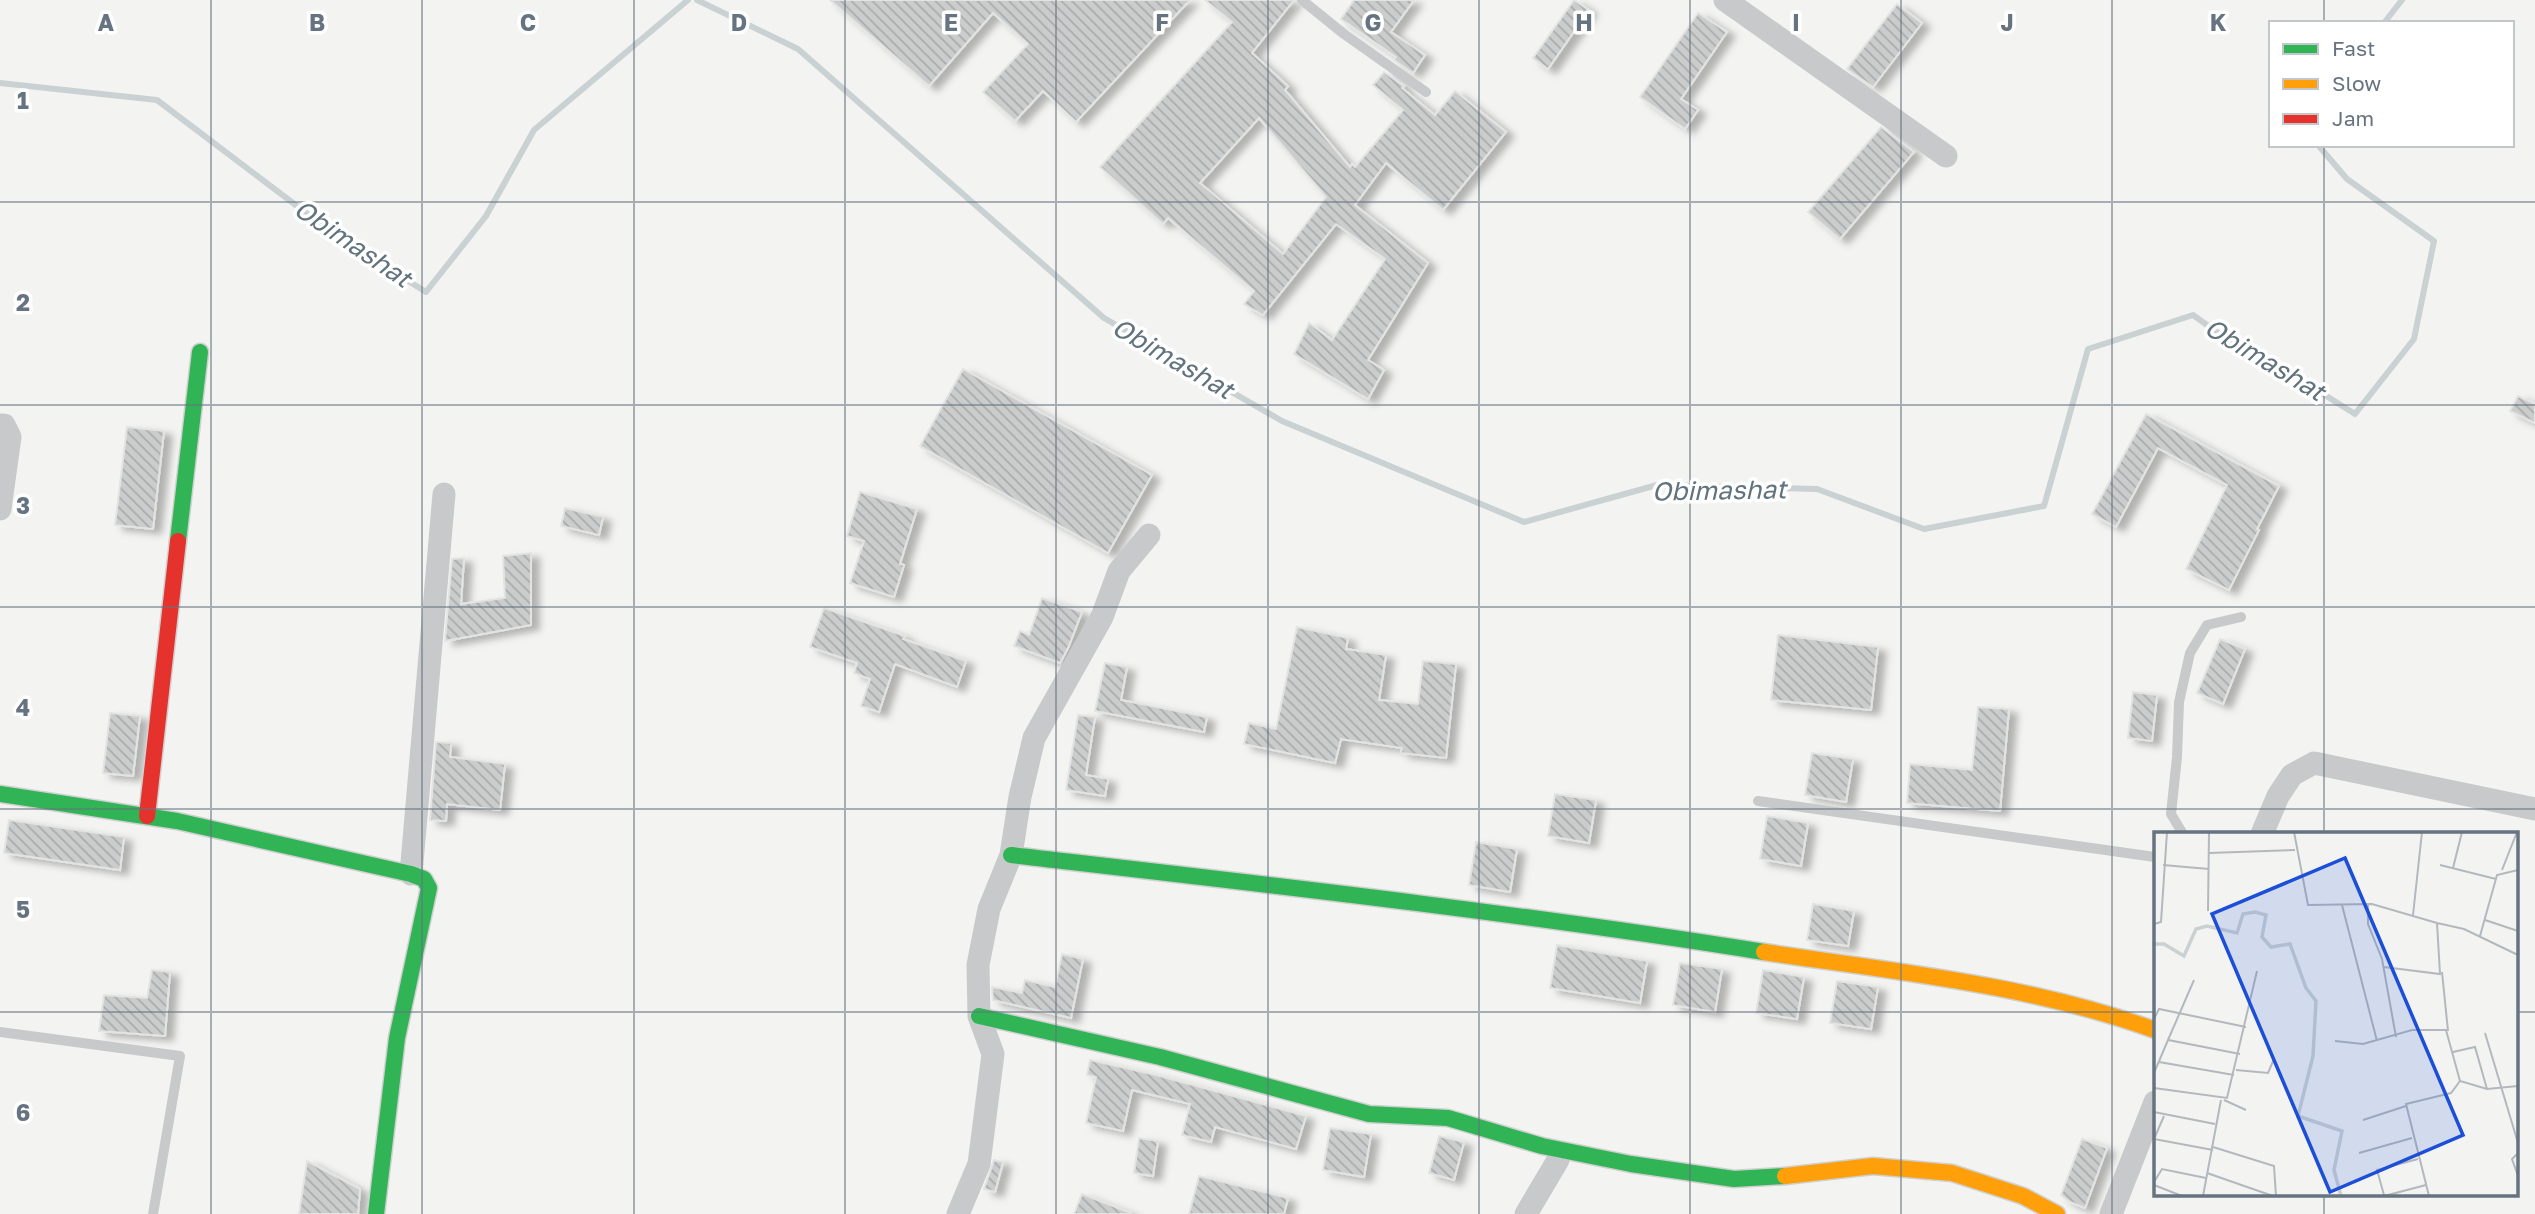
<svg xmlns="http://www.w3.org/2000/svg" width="2535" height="1214" viewBox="0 0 2535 1214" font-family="'Golos Text',sans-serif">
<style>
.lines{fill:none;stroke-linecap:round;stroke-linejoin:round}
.stream{stroke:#cad1d3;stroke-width:6}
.building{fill:url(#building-back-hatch);stroke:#e2e3e2;stroke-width:2;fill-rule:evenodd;filter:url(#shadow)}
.fast-casing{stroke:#cfd0d0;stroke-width:19}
.slow-casing{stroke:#cfd0d0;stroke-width:19}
.jam-casing{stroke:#cfd0d0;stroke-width:19}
.lane{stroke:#c8c9ca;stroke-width:10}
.street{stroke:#c8c9ca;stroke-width:23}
.fast{stroke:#30b455;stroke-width:16}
.slow{stroke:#ff9f0a;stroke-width:16}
.jam{stroke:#e5322d;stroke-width:16}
.grid{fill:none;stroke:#667380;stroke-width:2;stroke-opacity:0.55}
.labels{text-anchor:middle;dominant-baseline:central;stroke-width:7;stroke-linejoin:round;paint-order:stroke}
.water-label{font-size:26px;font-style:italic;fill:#61737d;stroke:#fff}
.inset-river{fill:none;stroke:#cad1d3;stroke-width:3.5}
.inset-road{fill:none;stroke:#b2b8bd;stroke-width:2}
.view{fill:#1d4ed8;fill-opacity:0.15;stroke:#1d4ed8;stroke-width:3.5}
.inset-edge{fill:none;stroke:#667380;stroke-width:3.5}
.grid-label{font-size:23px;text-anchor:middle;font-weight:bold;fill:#667380;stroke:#fff;stroke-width:7;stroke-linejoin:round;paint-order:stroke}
</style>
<defs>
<pattern id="building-back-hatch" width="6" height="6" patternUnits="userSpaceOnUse" patternTransform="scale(1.75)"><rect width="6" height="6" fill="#cbcdcd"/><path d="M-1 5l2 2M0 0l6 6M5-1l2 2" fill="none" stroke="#a9abac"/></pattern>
<filter id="shadow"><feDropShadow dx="8" dy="4.5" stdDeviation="3.5" flood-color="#0004"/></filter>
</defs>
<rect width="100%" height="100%" fill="#f3f4f2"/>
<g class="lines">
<!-- stream -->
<g class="stream">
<path d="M697 0 798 49 1104 318 1282 421 1524 522 1657 485 1817 489 1924 529 2044 506 2088 349 2193 315 2235 345 2290 373 2355 414 2414 339 2434 241 2347 179 2318 145"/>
<path d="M2384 23 2402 0"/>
<path d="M0 83 157 100 338 237 426 292 486 216 534 130 688 0"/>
</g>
</g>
<!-- building -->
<g class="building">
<path d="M830 0H1190L1076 122 1043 91 1015 121 983 92 1028 44 993 13 929 86Z"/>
<path d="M1205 0H1294L1252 53 1288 86 1285 90 1350 167 1352 164 1355 167 1403 110 1373 85 1384 72 1404 86 1402 88 1435 115 1455 91 1506 132 1443 210 1386 163 1355 205 1428 263 1368 360 1384 370 1368 399 1294 354 1309 323 1332 340 1385 259 1336 224 1263 315 1244 304 1254 291 1168 218 1163 224 1100 167 1232 22ZM1259 118 1326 197 1283 254 1200 183Z"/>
<path d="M1354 0H1414L1391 32 1425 55 1413 73 1394 60 1396 57 1341 19Z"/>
<path d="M1574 0 1589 10 1548 69 1533 58Z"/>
<path d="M1897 4 1922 23 1873 87 1847 69Z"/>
<path d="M1698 13 1727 32 1681 99 1698 110 1685 129 1640 97Z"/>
<path d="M1881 127 1914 152 1840 239 1808 212Z"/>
<path d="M963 369 1152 475 1108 553 920 446Z"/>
<path d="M2518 396 2535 404V423L2510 411Z"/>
<path d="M2146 414 2279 486 2257 529 2259 530 2229 590 2186 569 2227 485 2158 448 2116 527 2092 514Z"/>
<path d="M127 427 164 431 153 529 115 525Z"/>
<path d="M860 492 917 509 900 564 904 565 894 597 850 583 864 541 847 536Z"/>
<path d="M565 508 603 517 599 535 561 526Z"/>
<path d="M531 553V625L445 641 452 559 464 558 461 604 505 598 503 556Z"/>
<path d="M1042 598 1082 612 1068 648 1060 663 1014 646 1020 631 1029 635Z"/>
<path d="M824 608 905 636 903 639 966 661 957 687 895 664 879 712 861 706 870 679 854 673 857 663 810 647Z"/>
<path d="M1297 627 1348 638 1346 649 1386 655 1379 700 1418 704 1423 661 1456 664 1446 758 1401 753 1402 748 1341 739 1335 763 1244 744 1249 723 1276 729Z"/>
<path d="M1778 635 1878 647 1871 710 1771 700Z"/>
<path d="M2220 639 2245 649 2223 704 2197 693Z"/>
<path d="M1105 663 1127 667 1121 700 1207 717 1204 732 1095 711Z"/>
<path d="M2133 692 2157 695 2152 741 2128 738Z"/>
<path d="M1978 707 2009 709 2000 811 1907 803 1910 764 1972 770Z"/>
<path d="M110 713 140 716 133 776 103 773Z"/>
<path d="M1078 715 1095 717 1086 775 1108 779 1105 796 1066 790Z"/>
<path d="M436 742 451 743 450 757 505 764 500 810 447 804 446 821 430 820Z"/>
<path d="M1812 753 1853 759 1846 802 1805 795Z"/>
<path d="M1555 794 1596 800 1589 843 1548 836Z"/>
<path d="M1767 816 1808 823 1801 866 1760 859Z"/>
<path d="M9 820 124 837 120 870 4 853Z"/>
<path d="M1476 842 1517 849 1510 892 1469 885Z"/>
<path d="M1813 904 1854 911 1848 946 1807 940Z"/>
<path d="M1557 945 1647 961 1640 1003 1550 988Z"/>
<path d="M1062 954 1083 959 1071 1018 993 1000 992 987 1022 993 1025 980 1055 987Z"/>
<path d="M1680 963 1722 969 1715 1012 1673 1005Z"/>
<path d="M152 970 170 972 165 1036 99 1031 104 995 147 998Z"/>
<path d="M1763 970 1804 977 1797 1019 1756 1013Z"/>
<path d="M1837 981 1878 987 1871 1029 1830 1023Z"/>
<path d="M1090 1060 1156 1075 1306 1116 1296 1149 1215 1127 1211 1142 1182 1135 1190 1104 1132 1090 1123 1131 1086 1123 1096 1077 1087 1075Z"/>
<path d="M1330 1128 1371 1134 1364 1177 1323 1170Z"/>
<path d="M1439 1136 1464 1142 1454 1180 1429 1173Z"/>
<path d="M1139 1138 1158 1141 1153 1176 1134 1173Z"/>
<path d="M2082 1139 2107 1148 2085 1208 2070 1202 2061 1195Z"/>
<path d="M994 1160 1003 1162 995 1192 984 1189Z"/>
<path d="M307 1161 360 1189 358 1214H299Z"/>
<path d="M1199 1176 1288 1198 1284 1214H1189Z"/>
<path d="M1082 1194 1131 1213V1214H1074Z"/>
</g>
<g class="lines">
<!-- fast casing -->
<g class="fast-casing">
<g id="fast">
<path d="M178 541 200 352"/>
<path d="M0 794 177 821 411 874 424 879 429 888 397 1038 376 1214"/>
<path d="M1011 855C1262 884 1514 912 1764 952"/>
<path d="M979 1016 1160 1057 1369 1114 1448 1118 1542 1146 1631 1164 1734 1179 1785 1176"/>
</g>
</g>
<!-- slow casing -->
<g class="slow-casing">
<g id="slow">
<path d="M1764 952C1897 972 2027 984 2155 1030"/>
<path d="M1785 1176 1873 1166 1952 1173 2023 1196 2057 1214"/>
</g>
</g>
<!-- jam casing -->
<g class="jam-casing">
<path id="jam" d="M147 816 178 541"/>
</g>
<!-- lane -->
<g class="lane">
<path d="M1302 0 1344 34 1426 92"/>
<path d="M1758 801 2155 857"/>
<path d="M2183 834 2171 814 2177 757 2179 702 2190 653 2207 625 2241 617"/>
<path d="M0 1032 180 1056 153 1214"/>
</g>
<!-- street -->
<g class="street">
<path d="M1725 0 1946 156"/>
<path d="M0 425H4L10 437 0 509"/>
<path d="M2262 834 2278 796 2292 775 2314 763 2535 809"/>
<path d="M411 874 444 494"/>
<path d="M958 1214 979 1164 993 1054 979 1016 978 965 989 909 1011 855 1020 797 1034 738 1102 617 1119 571 1149 535"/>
<path d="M1526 1214 1558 1160"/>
<path d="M2111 1214 2155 1102"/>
</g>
<!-- fast -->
<use href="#fast" class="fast"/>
<!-- slow -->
<use href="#slow" class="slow"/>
<!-- jam -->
<use href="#jam" class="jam"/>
</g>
<!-- grid -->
<path class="grid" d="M211 0V1214M422 0V1214M634 0V1214M845 0V1214M1056 0V1214M1268 0V1214M1479 0V1214M1690 0V1214M1901 0V1214M2112 0V1214M2324 0V23M2324 145V834M0 202H2535M0 405H2535M0 607H2535M0 809H2535M0 1012H2155M2516 1012H2535M2324 1195V1214"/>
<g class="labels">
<!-- water labels -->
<g class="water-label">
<text transform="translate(353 243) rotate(34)">Obimashat</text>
<text transform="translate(1173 358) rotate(30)">Obimashat</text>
<text transform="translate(2265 359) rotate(31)">Obimashat</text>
<text transform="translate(1719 490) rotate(-1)">Obimashat</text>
</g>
</g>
<!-- overview -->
<g transform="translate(2154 832)">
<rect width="364" height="364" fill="#f3f4f2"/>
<path class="inset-river" d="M0 112H10L30 124 42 97 53 94 83 101 89 82 101 80 112 83 108 105 117 115 136 112 152 156 162 169 159 224 144 284 188 299 180 338 187 364"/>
<path class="inset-road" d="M140 0 154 73 218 72 283 91M55 21 141 18M9 33 55 37M286 33 342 47M299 36 308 0M348 38 363 0M214 72V92L228 127 242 205M188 73 223 209M54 79 55 0M259 83 268 0M331 88 364 99M0 92 7 90 13 0M326 104 343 43 364 38M230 135 286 142 283 91 310 97 364 123M288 140 294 199M0 187 5 177 92 195M331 201 364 311M14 208 40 148M181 209 209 212 258 198H292L306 249 333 257 364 254M299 220 321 215 333 257M5 230 80 243M82 238 114 241 120 227M0 241 14 208 86 222M0 256 73 266 103 139M70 268 92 278M0 280 61 292M10 284 0 307 59 318M209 288 252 274M59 315 120 334 122 364M205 321 258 306M364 321 358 327 364 344M53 341 119 364M0 350 8 337 52 346M0 353 28 364M230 363 223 338 264 327M49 364 67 268M230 364 272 353M275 364 252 272 297 261 306 249"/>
<path class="view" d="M191 26 309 303 176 360 58 82Z"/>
<rect width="364" height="364" class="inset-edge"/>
</g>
<g class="grid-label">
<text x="106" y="31">A</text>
<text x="317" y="31">B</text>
<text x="528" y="31">C</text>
<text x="739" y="31">D</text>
<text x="951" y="31">E</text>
<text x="1162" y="31">F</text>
<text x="1373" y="31">G</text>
<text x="1584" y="31">H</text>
<text x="1796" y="31">I</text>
<text x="2007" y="31">J</text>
<text x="2218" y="31">K</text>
<text x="23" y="109">1</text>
<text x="23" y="311">2</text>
<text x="23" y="514">3</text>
<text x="23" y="716">4</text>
<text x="23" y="918">5</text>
<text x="23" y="1121">6</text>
</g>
<!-- legend -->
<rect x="2269" y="21" width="245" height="126" fill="#ffffff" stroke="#c2c7cc" stroke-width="2"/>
<rect x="2283" y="44" width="35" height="10" fill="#30b455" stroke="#c2c7cc" stroke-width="2"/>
<text x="2332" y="56" font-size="21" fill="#667380">Fast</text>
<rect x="2283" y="79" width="35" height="10" fill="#ff9f0a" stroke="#c2c7cc" stroke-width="2"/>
<text x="2332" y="91" font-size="21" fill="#667380">Slow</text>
<rect x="2283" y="114" width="35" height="10" fill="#e5322d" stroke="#c2c7cc" stroke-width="2"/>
<text x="2332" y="126" font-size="21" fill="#667380">Jam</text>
</svg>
